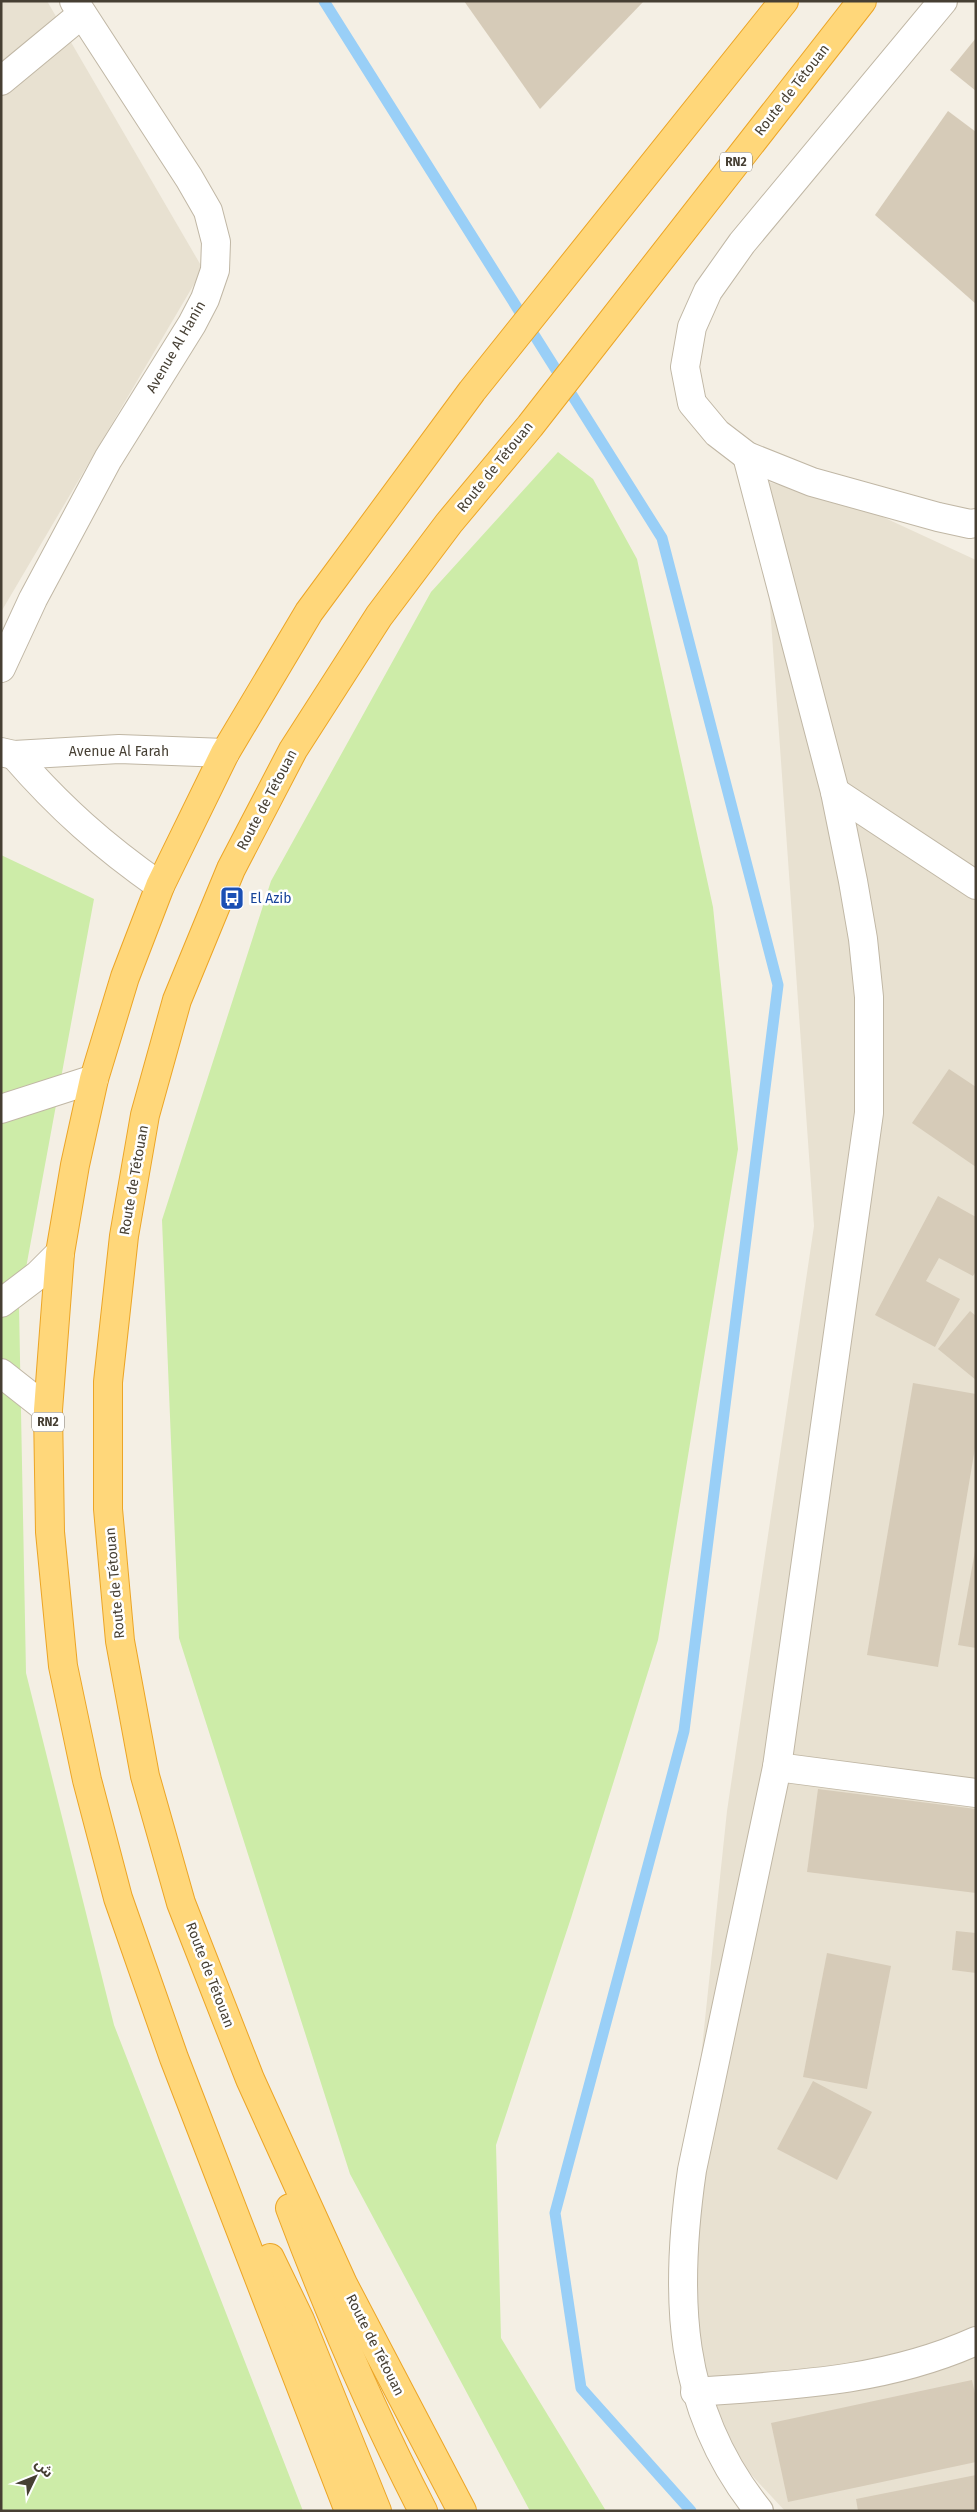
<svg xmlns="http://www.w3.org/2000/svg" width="977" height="2512" viewBox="0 0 977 2512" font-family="'Fira Sans','Noto Sans Arabic',sans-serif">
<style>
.residential{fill:#e8e1d1}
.green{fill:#cdeca8}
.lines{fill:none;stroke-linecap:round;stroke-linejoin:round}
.stream{stroke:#99cff7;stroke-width:11}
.building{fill:#d6cbb8}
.minor-casing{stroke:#c0b7a5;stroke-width:30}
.trunk-casing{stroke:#eca526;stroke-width:30}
.minor{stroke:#fff;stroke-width:28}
.trunk{stroke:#ffd77a;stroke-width:28}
.labels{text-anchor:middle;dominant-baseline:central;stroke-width:5;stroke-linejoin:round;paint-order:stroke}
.shield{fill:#fff;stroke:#7e7970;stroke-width:1}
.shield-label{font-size:12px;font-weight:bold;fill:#463f33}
.street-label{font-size:14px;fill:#463f33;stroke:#fff}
.transit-label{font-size:14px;fill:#164399;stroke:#fff;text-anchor:start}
</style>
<rect width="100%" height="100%" fill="#f4efe4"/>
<!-- residential -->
<g class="residential">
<path d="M1 1H47L203 269 1 612Z"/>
<path d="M761 480 859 506 976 560V2511H785L745 2468 692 2375 679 2266 727 1811 814 1226Z"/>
</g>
<!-- green -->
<g class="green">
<path d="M558 452 593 479 637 559 713 907 738 1149 658 1640 571 1918 496 2145 501 2338 606 2511H530L350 2174 179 1638 162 1220 271 881 431 592Z"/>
<path d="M1 855 94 899 19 1306 26 1673 114 2025 303 2511H1Z"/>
</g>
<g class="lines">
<!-- stream -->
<path class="stream" d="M324 1 662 538 778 985 684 1731 555 2213 581 2388 691 2511"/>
</g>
<!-- building -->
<g class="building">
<path d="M464 1H644L540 109Z"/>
<path d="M976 38V91L950 70Z"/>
<path d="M948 111 976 132V304L875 215Z"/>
<path d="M949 1069 976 1087V1167L912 1123Z"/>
<path d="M938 1196 976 1217V1271L973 1276 939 1258 926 1281 960 1299 935 1347 875 1315Z"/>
<path d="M970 1311 976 1316V1380L938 1349Z"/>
<path d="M913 1383 976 1394V1442L938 1667 867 1655Z"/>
<path d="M975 1551H976V1648L958 1645Z"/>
<path d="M818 1789 976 1809V1893L807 1872Z"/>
<path d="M956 1931 976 1933V1973L952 1970Z"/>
<path d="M827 1953 891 1966 867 2089 803 2077Z"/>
<path d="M813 2081 872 2112 837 2180 777 2149Z"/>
<path d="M972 2380 976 2398V2462L788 2502 771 2423Z"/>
<path d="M976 2475V2511H858L856 2499Z"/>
</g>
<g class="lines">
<!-- minor casing -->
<g class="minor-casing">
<g id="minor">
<path d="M943 1 742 243 708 291 692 327 685 367 692 403 717 433 747 456 812 482 938 517 970 524 976 523"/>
<path d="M1 81 82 14"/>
<path d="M747 456 835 792 853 881 863 939 869 997V1113L777 1767 692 2170C674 2294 676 2408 759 2511"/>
<path d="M1 668 33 599 108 459 192 324 205 299 215 270 216 242 208 211 189 178 74 1"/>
<path d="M1 752 14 755 119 749 225 753"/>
<path d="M14 755C60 808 103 846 160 886"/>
<path d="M835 792 976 885"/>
<path d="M1 1109 94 1079"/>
<path d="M1 1303 38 1275 60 1253"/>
<path d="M1 1373 48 1410"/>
<path d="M777 1767 976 1793"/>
<path d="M695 2392C793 2385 884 2382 976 2341"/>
</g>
</g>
<!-- trunk casing -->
<g class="trunk-casing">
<g id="trunk">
<path d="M290 2208C329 2312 372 2412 423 2511"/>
<path d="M270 2258 300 2320 377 2511"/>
<path d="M349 2511 174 2058 118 1898 87 1780 63 1666 50 1532 48 1410 60 1253 75 1165 94 1079 125 977 160 886 225 753 309 612 472 391 784 1"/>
<path d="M462 2511 343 2284 250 2079 181 1903 145 1776 120 1641 108 1509V1382L124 1236 145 1115 177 1000 231 869 293 750 379 616 449 523 530 426 862 1"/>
</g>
</g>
<!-- minor -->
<use href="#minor" class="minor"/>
<!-- trunk -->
<use href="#trunk" class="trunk"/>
</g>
<!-- icons -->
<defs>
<g id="bus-square" transform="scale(1.25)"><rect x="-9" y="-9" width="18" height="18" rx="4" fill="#1a4fb4" stroke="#fff"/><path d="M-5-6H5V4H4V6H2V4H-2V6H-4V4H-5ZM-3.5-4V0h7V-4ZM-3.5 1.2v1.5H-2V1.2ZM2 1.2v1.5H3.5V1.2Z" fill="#fff"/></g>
</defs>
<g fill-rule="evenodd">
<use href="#bus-square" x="232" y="898"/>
</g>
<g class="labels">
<!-- shield labels -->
<g class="shield">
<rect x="720" y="152.5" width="32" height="19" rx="4"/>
<rect x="32" y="1412.5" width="32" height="19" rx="4"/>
</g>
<g class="shield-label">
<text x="736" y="162">RN2</text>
<text x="48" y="1422">RN2</text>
</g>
<!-- street labels -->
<g class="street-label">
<text transform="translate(792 90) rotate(-52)">Route de Tétouan</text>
<text transform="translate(176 347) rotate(-60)">Avenue Al Hanin</text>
<text transform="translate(495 467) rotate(-51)">Route de Tétouan</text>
<text x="119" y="751">Avenue Al Farah</text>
<text transform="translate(267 800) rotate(-62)">Route de Tétouan</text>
<text transform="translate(134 1180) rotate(-80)">Route de Tétouan</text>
<text transform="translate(115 1583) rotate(-95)">Route de Tétouan</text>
<text transform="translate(210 1975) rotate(69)">Route de Tétouan</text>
<text transform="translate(375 2345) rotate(63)">Route de Tétouan</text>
</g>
<!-- transit labels -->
<g class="transit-label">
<text x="250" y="898">El Azib</text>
</g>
</g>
<!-- border -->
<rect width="977" height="2512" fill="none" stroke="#463f33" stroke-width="5"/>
<!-- north arrow -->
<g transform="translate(35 2477) rotate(47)" stroke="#ffffff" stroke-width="4" paint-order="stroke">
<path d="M0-4L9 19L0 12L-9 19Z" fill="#463f33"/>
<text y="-8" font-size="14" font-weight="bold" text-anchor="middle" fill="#463f33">ش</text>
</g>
</svg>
